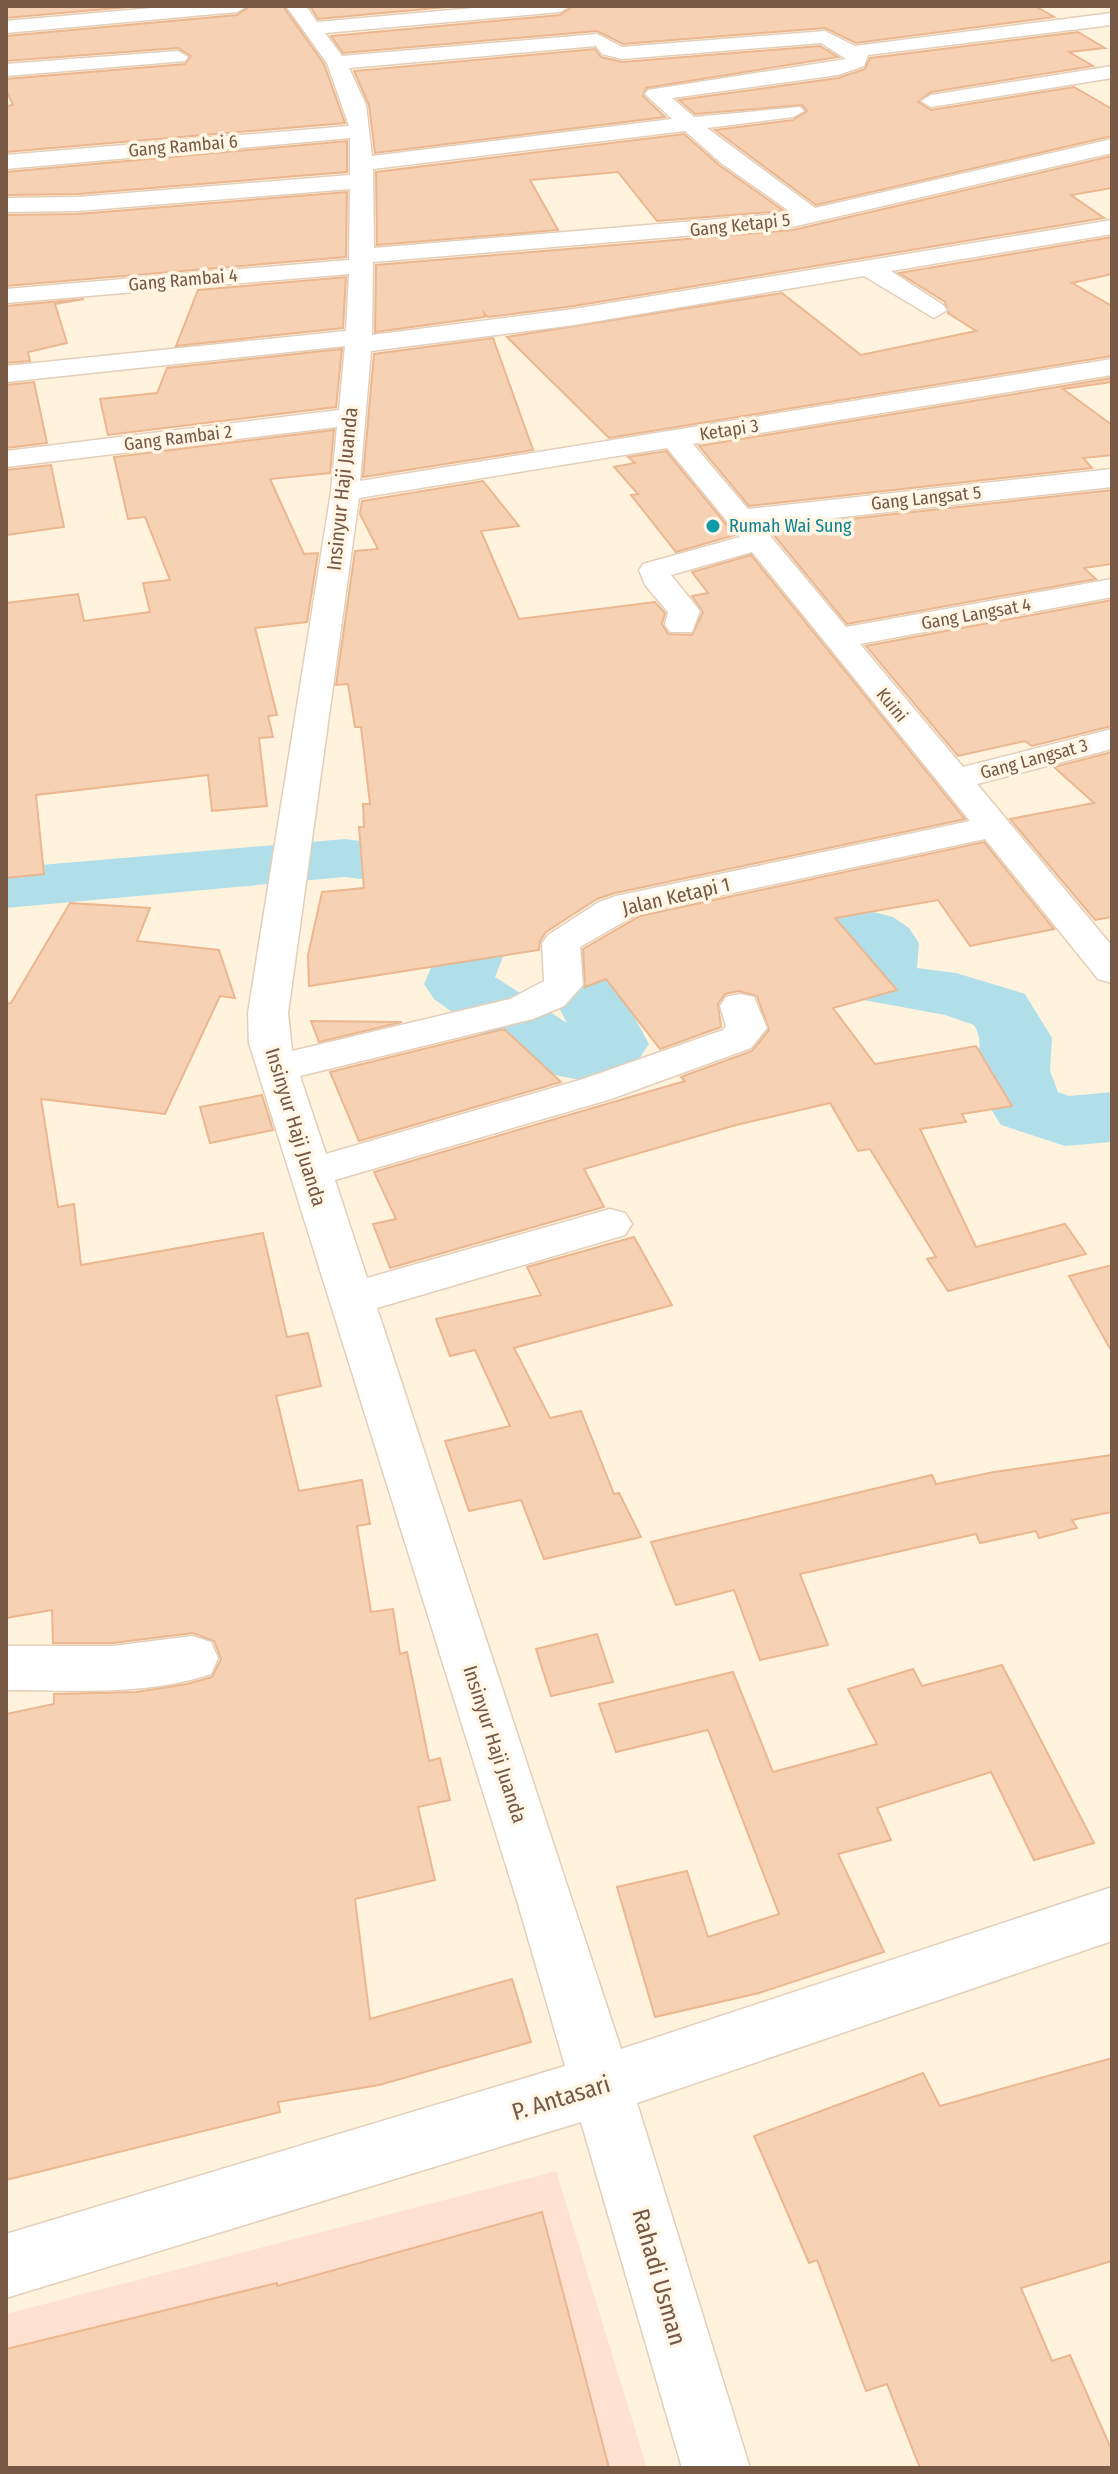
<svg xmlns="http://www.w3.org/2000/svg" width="1118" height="2474" viewBox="0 0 1118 2474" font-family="'Fira Sans Condensed',sans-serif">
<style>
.commercial{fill:#ffe1d1}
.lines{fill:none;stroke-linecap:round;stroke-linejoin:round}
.river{fill:#b1dfe9;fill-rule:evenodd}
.building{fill:#f6d1b3;stroke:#ebb791;stroke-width:2}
.minor-casing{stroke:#e3cfb9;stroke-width:3}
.minor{fill:#fff;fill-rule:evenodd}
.culture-dot{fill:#0f9aa8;stroke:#fff6e6;stroke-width:3}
.labels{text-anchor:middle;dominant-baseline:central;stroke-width:7;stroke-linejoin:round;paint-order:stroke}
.far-street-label{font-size:18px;fill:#765844;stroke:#fff6e6}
.far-culture-label{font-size:18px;fill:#0d838f;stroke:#fff6e6;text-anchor:start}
.street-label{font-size:20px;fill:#765844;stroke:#fff6e6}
.near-street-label{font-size:24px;fill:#765844;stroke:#fff6e6}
</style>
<rect width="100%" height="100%" fill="#fff3de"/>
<!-- commercial -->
<path class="commercial" d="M556 2171 647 2468H6V2314Z"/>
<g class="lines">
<!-- river -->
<path class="river" d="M345 839 492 858 520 915 495 977 567 1023 556 1002 577 971 710 928 811 906 842 904 893 917 909 928 919 943 917 968 956 973 1025 994 1052 1038 1050 1071 1058 1092 1069 1096 1112 1092V1142L1065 1146 1001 1125C991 1110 979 1089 978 1070 977 1052 984 1042 974 1025L945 1015 858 999 848 984 851 950C820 927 665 987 626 1001L649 1044C643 1052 638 1063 631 1069 626 1074 615 1075 608 1077 542 1092 485 1034 434 999L424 984 454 915 443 889 345 877 6 908V868Z"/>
</g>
<!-- building -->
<g class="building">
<path d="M6 6H140L6 18Z"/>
<path d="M250 6H283L324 64 345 123 6 152V106L13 105 6 90V79L185 64 191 56 178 48 6 61V36L237 15Z"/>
<path d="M310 6H458L318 19Z"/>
<path d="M573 6H1035L1054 17 856 43 825 28 623 44 597 31 343 53 331 36 560 15Z"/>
<path d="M1078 32 1105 48 1069 52 1093 66 931 92 918 102 931 110 1074 87 1112 109V136L816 205 715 130 793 120 807 111 802 105 695 114 679 100 838 78 865 69 870 58Z"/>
<path d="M820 46 838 57 646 88 643 96 665 117 375 153 369 105 354 71 595 49 601 57 622 62Z"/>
<path d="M684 134 719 165 784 211 657 221 618 172 530 180 558 230 377 245 376 172Z"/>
<path d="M347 141V172L78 194 6 195V172Z"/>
<path d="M1112 156V188L1071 195 1104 218 574 306 488 317 484 313 485 317 375 332 376 265 793 230Z"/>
<path d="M347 192 346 257 6 286V215L78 214Z"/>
<path d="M1112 237V274L1072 283 1112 306V356L609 438 507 337 782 293 861 355 976 331 948 313 945 302 899 273Z"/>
<path d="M346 277 343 328 176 346 198 290Z"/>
<path d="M84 299 55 304 67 343 28 352 30 361 6 363V306Z"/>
<path d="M493 338 533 450 363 477 374 354Z"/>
<path d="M342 349 336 407 108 435 100 399 157 393 167 368Z"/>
<path d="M1112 378V382L1063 389 1112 425V455L1083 458 1092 468 749 506 699 446Z"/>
<path d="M34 382 47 443 6 448V385Z"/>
<path d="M334 430 330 473 270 479 304 554 318 553 307 622 255 628 277 715 268 716 273 737 259 738 267 806 212 811 208 775 36 795 44 874 6 878V603L78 594 84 621 150 612 143 583 170 580 145 517 128 519 114 457Z"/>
<path d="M666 451 735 535 676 552 631 495 638 494 614 467 635 463 628 457Z"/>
<path d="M51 465 64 527 6 535V470Z"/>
<path d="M483 481 519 526 481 531 519 619 655 602 665 613 662 624 668 634 692 635 703 612 692 596 708 593 692 572 751 555 965 819 615 893 597 899 546 932 540 941 539 950 309 986 308 955 322 892 364 888 359 827H364L363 804H370L361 727H355L348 684 336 685 355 551 378 549 360 514 362 501Z"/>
<path d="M1112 490V564L1084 568 1096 579 847 624 768 528Z"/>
<path d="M1112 600V726L1032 746 1025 741 958 756 866 646Z"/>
<path d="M1112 752V917L1095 920 1010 819 1094 803 1054 767Z"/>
<path d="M984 842 1054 929 970 946 938 900 835 918 897 990 833 1008 875 1064 976 1046 1012 1106 962 1114 966 1122 920 1129 976 1247 1065 1224 1086 1254 948 1291 927 1259 936 1257 870 1149 858 1151 830 1103 736 1125 584 1169 604 1207 390 1268 373 1224 396 1219 374 1172 685 1081 681 1077 752 1051 769 1030 757 996 739 991 725 994 718 1004 721 1027 660 1049 606 979 585 987 583 949 640 916Z"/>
<path d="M70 903 150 908 137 941 219 950 235 998 220 996 165 1114 41 1099 58 1207 74 1204 81 1265 263 1233 287 1337 308 1333 321 1386 276 1396 299 1491 362 1480 370 1524 357 1526 371 1612 393 1609 400 1654 407 1652 429 1761 440 1758 450 1800 418 1807 435 1880 355 1899 370 2019 512 1979 531 2042 379 2085 278 2102 280 2112 6 2180V1714L54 1704V1694L136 1692 187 1684 212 1677 221 1659 214 1641 193 1633 113 1643H53L52 1610 6 1618V1004L11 1003Z"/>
<path d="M311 1021 402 1022 319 1042Z"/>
<path d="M504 1029 561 1082 359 1141 330 1072Z"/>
<path d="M262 1095 273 1130 210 1143 200 1107Z"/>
<path d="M634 1237 672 1305 514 1348 550 1418 581 1411 614 1494 619 1493 641 1537 544 1559 521 1500 469 1511 445 1441 510 1426 475 1350 450 1356 436 1319 541 1295 527 1267Z"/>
<path d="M1112 1265V1352L1069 1276Z"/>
<path d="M1112 1455V1512L1072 1520 1077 1528 1039 1538 1036 1531 980 1543 976 1534 800 1574 828 1645 760 1660 734 1590 676 1605 651 1542 932 1475 936 1484 994 1472Z"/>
<path d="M597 1634 613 1682 551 1696 536 1649Z"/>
<path d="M1002 1665 1094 1843 1034 1860 991 1772 877 1808 891 1840 838 1854 884 1952 759 1993 655 2017 617 1887 687 1871 708 1937 779 1914 708 1730 616 1752 599 1704 733 1672 773 1772 877 1744 848 1689 913 1669 922 1686Z"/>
<path d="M1112 2058V2261L1021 2288 1052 2361 1070 2355 1112 2451V2468H920L887 2384 866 2391 817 2260 809 2263 754 2136 923 2073 940 2106Z"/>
<path d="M542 2212 609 2468H6V2349L277 2283V2286Z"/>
</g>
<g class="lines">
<!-- minor casing -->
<g class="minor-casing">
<g id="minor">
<path d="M174 6H247L237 12 6 33V21Z"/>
<path d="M286 6H306L317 22 496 6H570L560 12 325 33 342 56 597 34 622 47 825 31 855 46 1112 13 1111 25 868 55 864 66 838 75 672 98 694 117 800 107 804 111 793 117 707 128 815 208 1112 139V153L792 227 373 262 372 335 574 309 1112 220V234L891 271 943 305 947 310 934 318 864 276 574 325 371 351 360 481 1112 359V375L693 444 748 509 1112 469V487L762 526 846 627 1112 579V597L860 644 963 767 1112 729V749L977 784 1112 946V983L1098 979 985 839 639 913 580 947 583 985 564 1006 533 1019 300 1076 326 1154 583 1079 723 1030 726 1026 720 1006 726 997 740 994 754 997 767 1028 751 1048 611 1099 335 1180 367 1278 610 1209 625 1213 632 1224 625 1235 377 1308 621 2049 1112 1887V1941L637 2103 750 2468H682L581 2122 6 2298V2234L565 2066 518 1904 249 1043 248 1013 331 492 337 427 6 467V451L339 410 345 346 6 382V366L346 331 349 274 6 303V289L349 260 350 189 78 211 6 212V198L78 197 350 175V138L6 169V155L349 126 327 63ZM821 43 846 59 648 90 645 94 672 119 372 156 366 105 349 68 596 46 602 54 622 59ZM685 131 721 163 792 213 374 248 373 169ZM667 448 740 537 643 564 639 570 645 585 668 612 665 625 670 632H692L700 611 671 575 752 552 970 821 616 896 599 902 548 935 542 943 544 981 510 999 292 1051 288 1013 359 498Z"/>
<path d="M178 51 188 57 185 61 6 76V64Z"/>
<path d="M1112 66V78L931 107 921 101 931 95Z"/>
<path d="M192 1636 211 1642 218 1658 211 1674C146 1696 73 1690 6 1690V1646H113Z"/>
</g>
</g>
<!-- minor -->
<use href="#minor" class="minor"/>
</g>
<!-- markers -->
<circle class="culture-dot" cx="713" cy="526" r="8"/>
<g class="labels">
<!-- far-street labels -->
<g class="far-street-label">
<text transform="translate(183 146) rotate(-5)">Gang Rambai 6</text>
<text transform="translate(740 225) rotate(-6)">Gang Ketapi 5</text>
<text transform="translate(183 280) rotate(-5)">Gang Rambai 4</text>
<text transform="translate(729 430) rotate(-9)">Ketapi 3</text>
<text transform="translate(178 438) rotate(-7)">Gang Rambai 2</text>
<text transform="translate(926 498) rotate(-6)">Gang Langsat 5</text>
<text transform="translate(976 614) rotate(-10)">Gang Langsat 4</text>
<text transform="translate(892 705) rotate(51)">Kuini</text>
<text transform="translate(1034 759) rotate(-15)">Gang Langsat 3</text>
</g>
<!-- far-culture labels -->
<g class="far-culture-label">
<text x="729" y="526">Rumah Wai Sung</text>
</g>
<!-- street labels -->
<g class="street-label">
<text transform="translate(342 489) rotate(-84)">Insinyur Haji Juanda</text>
<text transform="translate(676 896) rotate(-13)">Jalan Ketapi 1</text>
<text transform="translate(296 1127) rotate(73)">Insinyur Haji Juanda</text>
<text transform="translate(495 1744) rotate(72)">Insinyur Haji Juanda</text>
</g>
<!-- near-street labels -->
<g class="near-street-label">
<text transform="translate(561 2098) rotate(-17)">P. Antasari</text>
<text transform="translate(659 2277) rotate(74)">Rahadi Usman</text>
</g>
</g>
<!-- border -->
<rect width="1118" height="2474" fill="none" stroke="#765844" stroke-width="16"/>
</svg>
